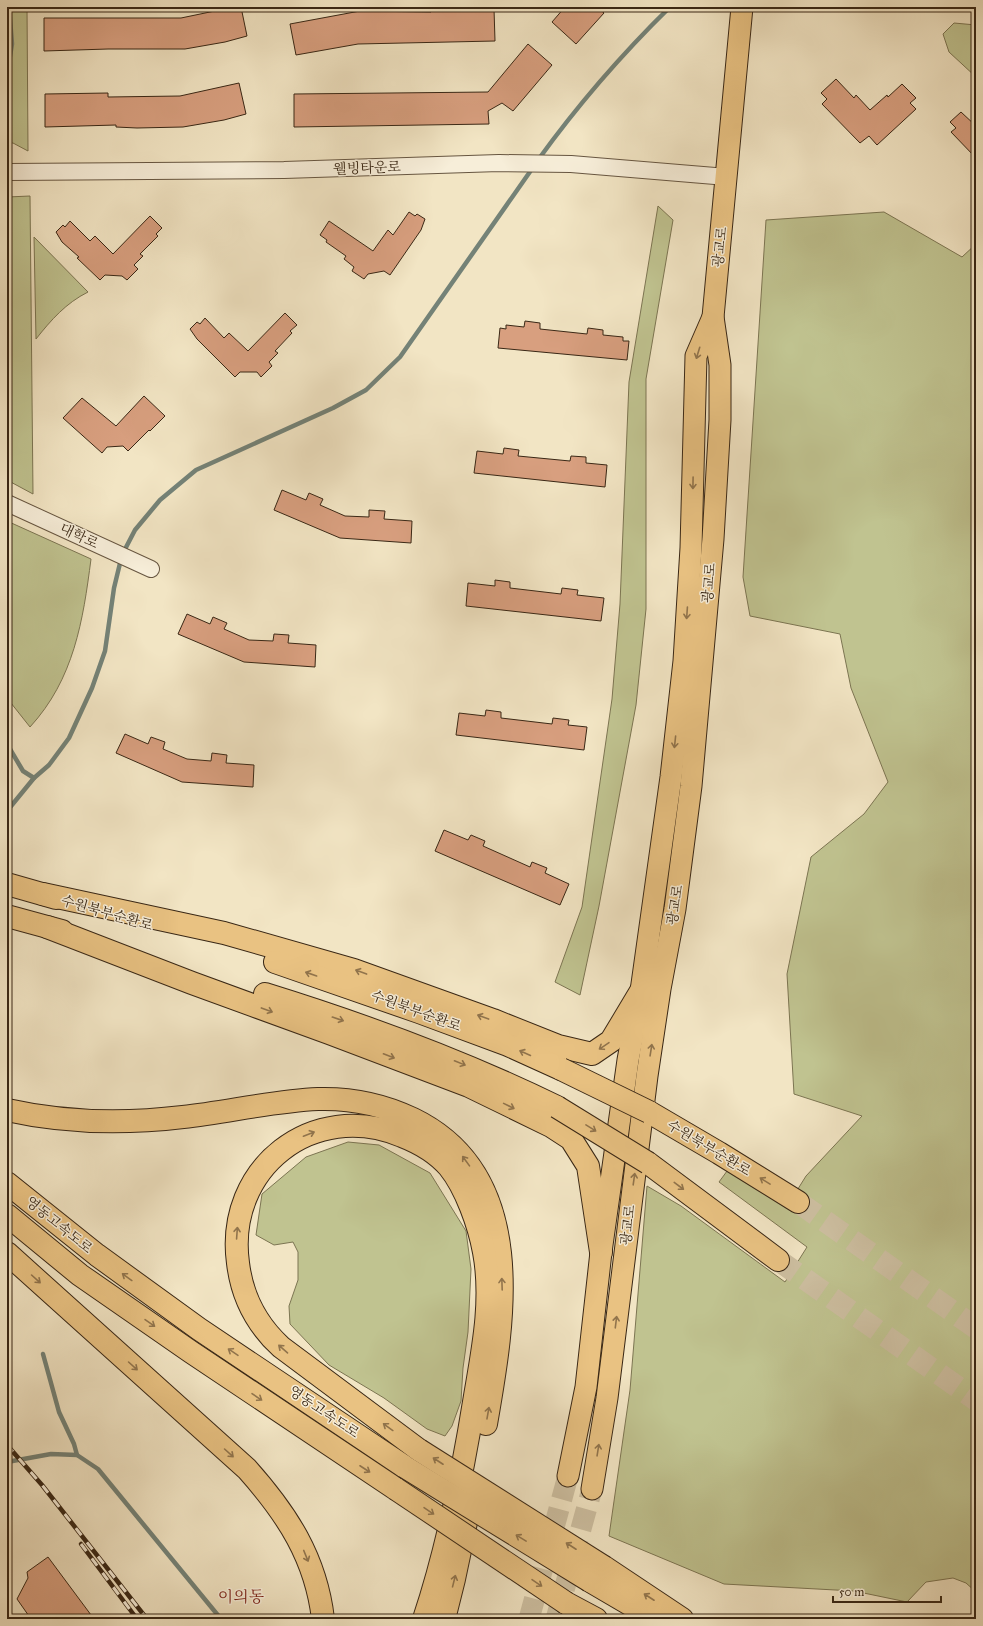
<svg xmlns="http://www.w3.org/2000/svg" width="983" height="1626" viewBox="0 0 983 1626" font-family="'IM FELL Great Primer','Noto Serif KR',serif">
<style>
.green{fill:#c0c390;stroke:#7c7552}
.lines{fill:none;stroke-linecap:round;stroke-linejoin:round}
.stream{stroke:#748277;stroke-width:4.5}
.building{fill:#d89f7f;stroke:#392715}
.major-tunnel{stroke:#cdbfa1;stroke-width:21;stroke-dasharray:21 10;stroke-linecap:butt}
.highway-tunnel{stroke:#cdbfa1;stroke-width:22;stroke-dasharray:22 11;stroke-linecap:butt}
.minor-casing{stroke:#675641;stroke-width:18}
.major-casing{stroke:#392715;stroke-width:23}
.highway-casing{stroke:#392715;stroke-width:24}
.minor{stroke:#f7eed9;stroke-width:16}
.major{stroke:#e9c282;stroke-width:21}
.highway{stroke:#e9c282;stroke-width:22}
.rail-casing{stroke:#392715;stroke-width:4.5}
.rail{stroke:#f7eed9;stroke-width:3;stroke-dasharray:9;stroke-linecap:butt}
.highway-bridge-casing{stroke:#392715;stroke-width:24;stroke-linecap:butt}
.highway-bridge{stroke:#e9c282;stroke-width:22}
.oneway{stroke:#91744c}
.labels{text-anchor:middle;dominant-baseline:central;stroke-width:3;stroke-linejoin:round;paint-order:stroke}
.street-label{font-size:14px;fill:#392715;stroke:#f7eed9}
.quarter-label{font-size:16px;fill:#7a1f14;stroke:#f7eed9}
</style>
<rect width="100%" height="100%" fill="#f2e5c4"/>
<filter id="stains"><feTurbulence type="fractalNoise" baseFrequency=".005" numOctaves="4"/><feColorMatrix values="0 0 0 0 .2 0 0 0 0 .09 0 0 0 0 .02 0 0 0 .5 -.17"/></filter>
<radialGradient id="worn" r=".72"><stop offset=".6" stop-color="#630" stop-opacity="0"/><stop offset="1" stop-color="#630" stop-opacity=".3"/></radialGradient>
<!-- green -->
<g class="green">
<path d="M7 7H27L28 151 13 143H7Z"/>
<path d="M954 23 976 25V77L949 52 943 34Z"/>
<path d="M30 196 33 494 7 480V197Z"/>
<path d="M658 206 673 220 646 379V609L636 705 599 906 580 995 555 982 582 907 612 699 620 604 629 382Z"/>
<path d="M884 212 962 257 976 244V1592L966 1583 953 1578 926 1582 907 1602 854 1591 724 1584 609 1536 630 1390 647 1186 681 1206 785 1282 807 1247 719 1182 730 1167 761 1187 786 1208 806 1176 862 1116 794 1094 787 974 811 857 864 814 888 782 851 688 840 634 750 616 743 577 766 220Z"/>
<path d="M34 237 88 292C66 303 51 320 36 339Z"/>
<path d="M7 521 91 559C83 621 74 679 30 727L7 698Z"/>
<path d="M348 1142 379 1145 430 1173 466 1231 471 1269 468 1332 463 1368 461 1401 452 1426 445 1436 427 1429 384 1398 329 1365 290 1324 289 1306 298 1280V1252L293 1242 274 1245 256 1235 262 1194 306 1157Z"/>
</g>
<g class="lines">
<!-- stream -->
<g class="stream">
<path d="M7 74 12 44 9 7"/>
<path d="M538 160C577 106 622 54 670 7"/>
<path d="M7 744 23 771 34 778"/>
<path d="M7 811 34 778 49 765 69 738 92 688 105 651 114 588 122 555 135 530 160 500 196 470 333 408 366 390 400 357 534 166"/>
<path d="M43 1354 59 1412 74 1444 77 1455"/>
<path d="M7 1462 51 1454 77 1455 98 1469 221 1619"/>
</g>
</g>
<!-- building -->
<g class="building">
<path d="M234 7H241L247 36 225 42 185 49H108L44 51V18H181Z"/>
<path d="M565 7H597L604 13 576 44 552 22Z"/>
<path d="M494 9 495 41 358 44 296 55 290 24 360 11 431 12V10Z"/>
<path d="M528 44 552 65 513 111 502 103 488 111 489 124 294 127V94L488 92Z"/>
<path d="M836 79 854 98 856 95 870 110 887 95 888 97 902 84 916 98 910 103 916 109 877 145 869 136 860 143 822 104 827 99 821 93Z"/>
<path d="M239 83 246 114 224 120 183 127 137 128 116 127V125L45 127V94L108 93V97L180 96Z"/>
<path d="M961 112 976 126V158L951 132 956 128 950 122Z"/>
<path d="M409 212 415 216 417 214 425 219 421 230 390 275 384 271 368 274 364 279 352 271 354 267 344 259 346 256 326 242 327 240 320 235 329 221 373 251 388 230 393 235Z"/>
<path d="M150 216 162 228 156 234 158 236 140 254 143 256 134 265 138 269 127 280 122 276 105 275 100 280 77 258 79 257 62 242 56 232 63 225 65 227 70 221 90 241 95 236 113 254Z"/>
<path d="M285 313 297 325 290 331 292 333 275 351 278 353 269 362 272 366 261 377 257 372H240L235 377 197 339 190 329 197 322 200 324 205 318 224 338 229 333 248 351Z"/>
<path d="M525 321 540 323V329L587 334 588 328 603 330V335L623 337V341H629L627 360 498 348 500 328 506 329V325L524 327Z"/>
<path d="M144 396 165 416 150 431 149 430 128 451 123 446 107 447 102 453 63 418 82 398 116 426Z"/>
<path d="M504 448 519 450 518 456 570 461 571 456 586 457V463L607 465 605 487 474 473 477 451 503 454Z"/>
<path d="M282 490 306 500 309 493 323 499 320 505 345 516 369 517V510L385 511 384 519 412 521 411 543 340 538 274 510Z"/>
<path d="M495 580 510 582V588L561 594 562 588 578 590 577 595 604 598 601 621 466 606 468 583 495 586Z"/>
<path d="M187 614 210 624 213 617 227 623 224 629 249 640 273 641 274 634 289 635 288 643 316 645 315 667 244 662 178 634Z"/>
<path d="M486 710 501 712V718L552 724 553 718 569 720 568 725 587 727 584 750 456 735 459 713 485 716Z"/>
<path d="M125 734 148 744 151 737 165 742 163 749 187 759 211 761 212 753 227 755 226 763 254 765 253 787 182 782 116 753Z"/>
<path d="M444 830 468 840 471 835 485 841 483 846 530 867 532 862 547 868 545 873 569 884 560 905 435 851Z"/>
<path d="M48 1557 94 1619H31L17 1599 28 1578 27 1572Z"/>
</g>
<g class="lines">
<!-- major-tunnel -->
<g class="major-tunnel">
<path d="M529 1619 568 1476"/>
<path d="M556 1619 592 1489"/>
</g>
<!-- highway-tunnel -->
<g class="highway-tunnel">
<path d="M798 1202 976 1328"/>
<path d="M778 1260 976 1400"/>
</g>
<!-- minor casing -->
<g class="minor-casing">
<g id="minor">
<path d="M7 172 284 170 499 163 571 164 727 177"/>
<path d="M7 503 151 569"/>
</g>
</g>
<!-- major casing -->
<g class="major-casing">
<g id="major">
<path d="M568 1476 586 1387 601 1252 628 1060 641 991 671 777 684 661 691 548 696 356 713 317"/>
<path d="M592 1489 607 1398 647 1076 660 989 675 909 691 786 713 539 720 420V365L713 317 742 7"/>
</g>
</g>
<!-- highway casing -->
<g class="highway-casing">
<g id="highway">
<path d="M7 884 56 898"/>
<path d="M43 894 224 933 354 970 493 1020 558 1046 592 1054 611 1041 641 991"/>
<path d="M7 916 62 931"/>
<path d="M47 927 192 983 329 1033 469 1086 551 1126 571 1139 588 1166 601 1252"/>
<path d="M275 962 419 1012 508 1045 561 1069"/>
<path d="M265 994C365 1025 463 1061 557 1107"/>
<path d="M7 1110C65 1123 124 1124 183 1117 228 1112 273 1101 318 1099 351 1098 384 1105 413 1119 530 1176 504 1321 486 1424"/>
<path d="M649 1112 719 1153 798 1202"/>
<path d="M648 1163 778 1260"/>
<path d="M7 1183 97 1255 199 1329 405 1467"/>
<path d="M7 1215 80 1275 191 1352 396 1489"/>
<path d="M7 1253 247 1469C287 1514 316 1558 323 1619"/>
<path d="M419 1450 281 1347C256 1324 242 1297 238 1263 225 1168 313 1099 402 1136 420 1143 436 1152 449 1167 466 1188 479 1225 484 1252 493 1300 483 1349 475 1396 463 1471 448 1547 424 1619"/>
<path d="M604 1567 682 1619"/>
<path d="M590 1581 655 1619"/>
<path d="M566 1603 596 1619"/>
<path d="M444 1619 454 1579 473 1489"/>
</g>
</g>
<!-- minor -->
<use href="#minor" class="minor"/>
<!-- major -->
<use href="#major" class="major"/>
<!-- highway -->
<use href="#highway" class="highway"/>
<!-- rail casing -->
<g class="rail-casing">
<g id="rail">
<path d="M7 1445 42 1485 147 1619"/>
<path d="M81 1544 137 1619"/>
</g>
</g>
<!-- rail -->
<use href="#rail" class="rail"/>
<!-- highway-bridge casing -->
<g class="highway-bridge-casing">
<g id="highway-bridge">
<path d="M561 1069 649 1112"/>
<path d="M557 1107 648 1163"/>
<path d="M419 1450 604 1567"/>
<path d="M405 1467 590 1581"/>
<path d="M396 1489 566 1603"/>
</g>
</g>
<!-- highway-bridge -->
<use href="#highway-bridge" class="highway-bridge"/>
</g>
<!-- one-way arrows -->
<defs><path id="oneway-shaft" d="M-6 0H5M1.5-3L5.5 0L1.5 3" fill="none" stroke-width="1.6" stroke-linecap="round" stroke-linejoin="round"/></defs>
<g class="oneway">
<use href="#oneway-shaft" transform="translate(698 353) rotate(107)"/>
<use href="#oneway-shaft" transform="translate(693 483) rotate(91)"/>
<use href="#oneway-shaft" transform="translate(687 613) rotate(94)"/>
<use href="#oneway-shaft" transform="translate(675 742) rotate(96)"/>
<use href="#oneway-shaft" transform="translate(361 972) rotate(-160)"/>
<use href="#oneway-shaft" transform="translate(311 974) rotate(-161)"/>
<use href="#oneway-shaft" transform="translate(267 1010) rotate(20)"/>
<use href="#oneway-shaft" transform="translate(483 1017) rotate(-160)"/>
<use href="#oneway-shaft" transform="translate(338 1019) rotate(19)"/>
<use href="#oneway-shaft" transform="translate(604 1046) rotate(146)"/>
<use href="#oneway-shaft" transform="translate(651 1050) rotate(-81)"/>
<use href="#oneway-shaft" transform="translate(525 1053) rotate(-156)"/>
<use href="#oneway-shaft" transform="translate(389 1056) rotate(21)"/>
<use href="#oneway-shaft" transform="translate(460 1063) rotate(22)"/>
<use href="#oneway-shaft" transform="translate(509 1106) rotate(26)"/>
<use href="#oneway-shaft" transform="translate(591 1128) rotate(32)"/>
<use href="#oneway-shaft" transform="translate(309 1134) rotate(-21)"/>
<use href="#oneway-shaft" transform="translate(466 1161) rotate(-126)"/>
<use href="#oneway-shaft" transform="translate(634 1179) rotate(-82)"/>
<use href="#oneway-shaft" transform="translate(765 1181) rotate(-148)"/>
<use href="#oneway-shaft" transform="translate(679 1186) rotate(37)"/>
<use href="#oneway-shaft" transform="translate(237 1233) rotate(-86)"/>
<use href="#oneway-shaft" transform="translate(127 1277) rotate(-144)"/>
<use href="#oneway-shaft" transform="translate(36 1279) rotate(42)"/>
<use href="#oneway-shaft" transform="translate(502 1284) rotate(-92)"/>
<use href="#oneway-shaft" transform="translate(616 1322) rotate(-83)"/>
<use href="#oneway-shaft" transform="translate(150 1323) rotate(35)"/>
<use href="#oneway-shaft" transform="translate(283 1349) rotate(-139)"/>
<use href="#oneway-shaft" transform="translate(233 1352) rotate(-146)"/>
<use href="#oneway-shaft" transform="translate(133 1366) rotate(42)"/>
<use href="#oneway-shaft" transform="translate(257 1397) rotate(34)"/>
<use href="#oneway-shaft" transform="translate(488 1413) rotate(-80)"/>
<use href="#oneway-shaft" transform="translate(388 1427) rotate(-144)"/>
<use href="#oneway-shaft" transform="translate(598 1450) rotate(-81)"/>
<use href="#oneway-shaft" transform="translate(229 1453) rotate(42)"/>
<use href="#oneway-shaft" transform="translate(438 1461) rotate(-147)"/>
<use href="#oneway-shaft" transform="translate(365 1469) rotate(33)"/>
<use href="#oneway-shaft" transform="translate(429 1511) rotate(34)"/>
<use href="#oneway-shaft" transform="translate(521 1538) rotate(-149)"/>
<use href="#oneway-shaft" transform="translate(571 1546) rotate(-147)"/>
<use href="#oneway-shaft" transform="translate(306 1556) rotate(68)"/>
<use href="#oneway-shaft" transform="translate(454 1581) rotate(-76)"/>
<use href="#oneway-shaft" transform="translate(537 1583) rotate(34)"/>
<use href="#oneway-shaft" transform="translate(649 1597) rotate(-147)"/>
</g>
<g class="labels">
<!-- street labels -->
<g class="street-label">
<text transform="translate(367 168) rotate(-2)">웰빙타운로</text>
<text transform="translate(720 247) rotate(-84)">광교로</text>
<text transform="translate(79 536) rotate(25)">대학로</text>
<text transform="translate(709 583) rotate(-85)">광교로</text>
<text transform="translate(675 905) rotate(-81)">광교로</text>
<text transform="translate(107 913) rotate(16)">수원북부순환로</text>
<text transform="translate(416 1011) rotate(20)">수원북부순환로</text>
<text transform="translate(709 1148) rotate(31)">수원북부순환로</text>
<text transform="translate(59 1225) rotate(39)">영동고속도로</text>
<text transform="translate(628 1225) rotate(-84)">광교로</text>
<text transform="translate(324 1412) rotate(34)">영동고속도로</text>
</g>
<!-- quarter labels -->
<g class="quarter-label">
<text x="241" y="1596">이의동</text>
</g>
</g>
<!-- margin -->
<rect width="983" height="1626" fill="none" stroke="#f2e5c4" stroke-width="24"/>
<rect x="8" y="8" width="967" height="1610" fill="none" stroke="#392715" stroke-width="2"/>
<rect x="12" y="12" width="959" height="1602" fill="none" stroke="#392715"/>
<!-- scale -->
<path d="M833 1596v6h108v-6" fill="none" stroke="#392715" stroke-width="2"/>
<text x="839" y="1596" font-size="12" fill="#392715" stroke="#f7eed9" stroke-width="3" paint-order="stroke">50 m</text>
<rect width="100%" height="100%" filter="url(#stains)"/>
<rect width="100%" height="100%" fill="url(#worn)"/>
</svg>
